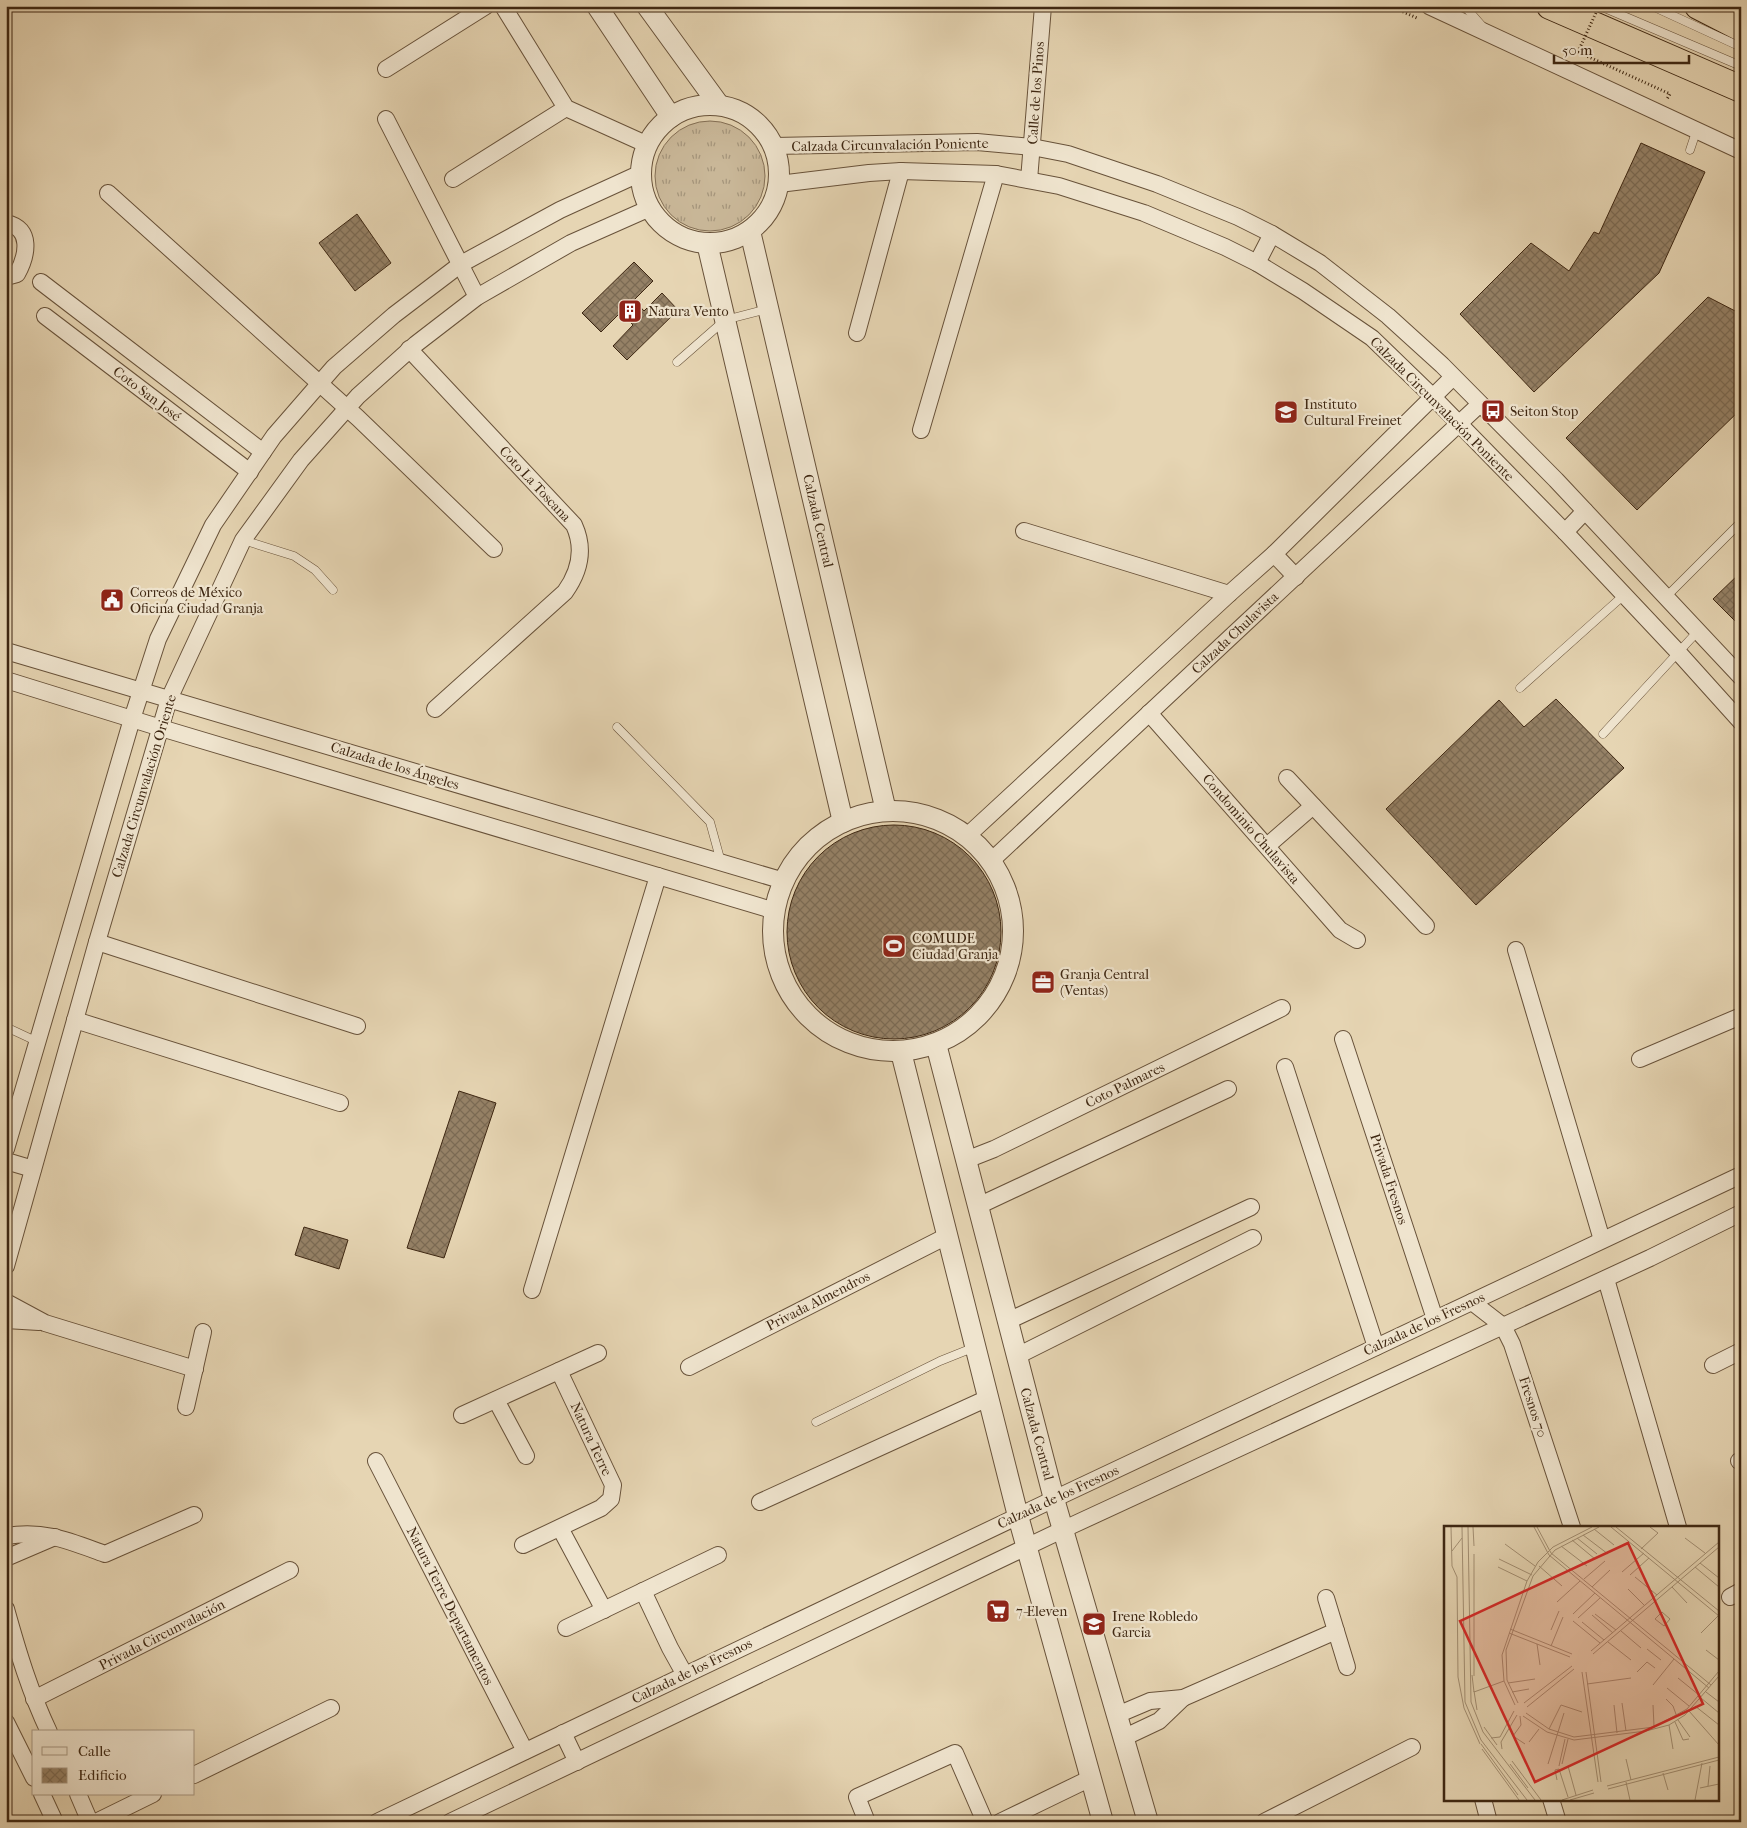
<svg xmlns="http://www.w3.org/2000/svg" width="1747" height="1828" viewBox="0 0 1747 1828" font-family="'IM FELL French Canon',serif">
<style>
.grass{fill:url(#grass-tufts);stroke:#846f55}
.building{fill:url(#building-cross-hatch);stroke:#3e2712}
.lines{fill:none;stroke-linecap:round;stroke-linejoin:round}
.service-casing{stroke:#68523a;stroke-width:9}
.minor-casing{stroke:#68523a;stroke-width:18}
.tertiary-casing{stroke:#68523a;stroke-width:22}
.trunk-casing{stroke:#3e2712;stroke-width:28}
.path{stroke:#3e2712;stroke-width:3;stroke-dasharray:1 2.5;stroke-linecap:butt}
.service{stroke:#efe4ce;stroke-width:8}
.minor{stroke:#efe4ce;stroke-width:16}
.tertiary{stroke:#efe4ce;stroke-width:20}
.trunk{stroke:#e6d5b3;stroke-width:26}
.path-bridge{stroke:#3e2712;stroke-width:3;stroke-dasharray:1 2.5;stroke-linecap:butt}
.labels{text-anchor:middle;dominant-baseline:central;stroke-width:4.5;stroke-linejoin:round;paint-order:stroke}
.street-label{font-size:14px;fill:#3e2712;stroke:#efe4ce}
.poi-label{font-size:14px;fill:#3e2712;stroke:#efe4ce;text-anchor:start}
.inset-road{fill:none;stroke:#a38f73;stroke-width:1}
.view{fill:#d62828;fill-opacity:0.15;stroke:#d62828;stroke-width:2.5}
.inset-edge{fill:none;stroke:#3e2712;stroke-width:2.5}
</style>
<defs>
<pattern id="grass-tufts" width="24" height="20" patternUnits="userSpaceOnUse" patternTransform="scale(1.25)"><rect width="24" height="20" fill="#c9b798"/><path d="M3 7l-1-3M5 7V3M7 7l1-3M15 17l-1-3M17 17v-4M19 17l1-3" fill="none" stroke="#a5957b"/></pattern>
<pattern id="building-cross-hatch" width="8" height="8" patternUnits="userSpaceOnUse" patternTransform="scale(1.25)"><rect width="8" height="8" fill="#958166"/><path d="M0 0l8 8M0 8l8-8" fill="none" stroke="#7b6a53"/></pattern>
</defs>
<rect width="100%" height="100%" fill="#e6d5b3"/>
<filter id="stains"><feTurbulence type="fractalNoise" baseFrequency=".004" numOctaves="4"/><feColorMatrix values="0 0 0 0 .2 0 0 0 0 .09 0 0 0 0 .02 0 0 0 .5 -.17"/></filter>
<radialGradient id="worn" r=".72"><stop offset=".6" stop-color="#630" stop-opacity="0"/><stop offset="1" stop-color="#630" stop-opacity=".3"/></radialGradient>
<!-- grass -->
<circle class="grass" cx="710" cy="176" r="55"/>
<!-- building -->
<g class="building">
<path d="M1641 143 1705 172 1659 273 1534 392 1460 314 1531 243 1569 271 1594 232 1599 234Z"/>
<path d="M357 214 391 263 355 291 319 243Z"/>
<path d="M634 262 653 281 634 300 644 311 662 293 678 310 627 360 613 346 633 325 621 312 601 332 582 313Z"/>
<path d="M1708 297 1741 314V409L1637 510 1566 438Z"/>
<path d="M1741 572V627L1713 599Z"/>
<path d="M1556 699 1624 768 1476 905 1386 809 1499 700 1524 727Z"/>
<circle cx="894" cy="932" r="107"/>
<path d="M459 1091 496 1103 444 1258 407 1248Z"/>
<path d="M304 1227 348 1240 339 1269 295 1255Z"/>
</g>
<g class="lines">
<!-- service casing -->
<g class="service-casing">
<g id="service">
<path d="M1462 6 1468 10 1482 26"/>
<path d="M1600 6 1741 66"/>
<path d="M1652 6 1741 47"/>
<path d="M1690 150 1696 132"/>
<path d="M677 362 725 320 767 309"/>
<path d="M243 540 294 556 315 570 333 590"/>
<path d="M1666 597 1741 522"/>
<path d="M1520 688 1624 595"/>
<path d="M617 727 710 822 721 862"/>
<path d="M1603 734 1698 631"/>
<path d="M6 1027 38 1042"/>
<path d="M816 1422 940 1361 975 1347"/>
</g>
</g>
<!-- minor casing -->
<g class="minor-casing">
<g id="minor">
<path d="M503 6 566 108 648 145"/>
<path d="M1429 6 1741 151"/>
<path d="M386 69 486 6"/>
<path d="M386 119 477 297"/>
<path d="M774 146 977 142 1032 147 1068 154 1157 184 1238 217 1272 234 1320 263 1388 316 1442 365 1556 480 1741 677"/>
<path d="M453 179 566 108"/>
<path d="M1029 180 1043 6"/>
<path d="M779 184 869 173 901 171 996 174 1059 186 1144 213 1225 247 1257 263 1303 291 1372 338 1433 397 1565 532 1678 652 1741 722"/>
<path d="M108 193 358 418 494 549"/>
<path d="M6 223C33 228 27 256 17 274L6 277"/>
<path d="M1257 263 1272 234"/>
<path d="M41 282 263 452"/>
<path d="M45 316 250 472"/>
<path d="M857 333 901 171"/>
<path d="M409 349 574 525C585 549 580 571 565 592L435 709"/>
<path d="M921 430 996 174"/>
<path d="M1024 531 1229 594"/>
<path d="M1565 532 1585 511"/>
<path d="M1274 554 1296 577"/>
<path d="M6 651 784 881"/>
<path d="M6 680 161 728 775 911"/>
<path d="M1149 713 1340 930 1357 940"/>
<path d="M1287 778 1426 926"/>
<path d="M967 836 1229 594 1274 554 1453 377"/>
<path d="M1267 846 1313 806"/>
<path d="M991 861 1480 404"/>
<path d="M97 942 357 1026"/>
<path d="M1516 950 1602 1240"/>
<path d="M75 1020 340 1103"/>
<path d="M1343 1039 1435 1319"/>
<path d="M1640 1059 1741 1016"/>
<path d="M1285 1067 1376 1347"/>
<path d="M6 1149 132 719 158 639 213 525 274 436 334 367 394 315 461 264 560 210 641 173"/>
<path d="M966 1160 994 1149 1282 1008"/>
<path d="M6 1161 33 1169"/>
<path d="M978 1206 1228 1089"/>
<path d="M6 1266 97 942 169 699 243 540 301 460 358 396 416 344 477 297 571 243 650 208"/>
<path d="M1606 1279 1678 1527"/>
<path d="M532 1290 658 876"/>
<path d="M6 1302 45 1323 195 1369"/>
<path d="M1472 1302 1503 1326 1512 1344 1572 1527"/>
<path d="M6 1320 39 1322"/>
<path d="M1008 1321 1251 1207"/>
<path d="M1017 1356 1253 1238"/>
<path d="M1713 1365 1741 1351"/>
<path d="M689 1367 947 1236"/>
<path d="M496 1400 526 1456"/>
<path d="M186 1407 203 1332"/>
<path d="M462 1415 598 1353"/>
<path d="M376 1461 525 1751"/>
<path d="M1739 1461H1741"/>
<path d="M760 1502 988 1398"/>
<path d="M560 1528 604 1610"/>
<path d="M6 1536C46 1530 69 1541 105 1554L194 1515"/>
<path d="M523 1545 601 1508 611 1499 613 1485 559 1371"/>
<path d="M6 1558 55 1537"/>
<path d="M643 1591 670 1648 685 1675"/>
<path d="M1730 1597 1741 1591"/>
<path d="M1326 1598 1347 1667"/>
<path d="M6 1609C18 1652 30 1692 49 1732"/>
<path d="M566 1628 718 1555"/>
<path d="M34 1699 290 1570"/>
<path d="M1117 1715 1150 1701 1183 1698 1336 1631"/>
<path d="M6 1722 34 1778"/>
<path d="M563 1733 577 1762"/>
<path d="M1123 1738 1159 1721 1183 1698"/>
<path d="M194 1775 331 1708"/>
<path d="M42 1794 55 1822"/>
<path d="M78 1794 90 1822"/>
<path d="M1483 1799 1489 1822"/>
<path d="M1551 1799 1558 1822"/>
<path d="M96 1822 153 1794"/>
<path d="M377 1822 1054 1499 1741 1175"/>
<path d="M450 1822 1062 1530 1650 1258 1741 1213"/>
<path d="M867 1822 857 1797 955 1753 985 1822"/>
<path d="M1000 1822 1091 1778"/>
<path d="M1264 1822 1412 1747"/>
</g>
</g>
<!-- tertiary casing -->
<g class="tertiary-casing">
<g id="tertiary">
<path d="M597 6 671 117"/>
<path d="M647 6 719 105"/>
<circle cx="710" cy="174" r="69"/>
<path d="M750 231 886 811"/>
<path d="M707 243 843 822"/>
<circle cx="893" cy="931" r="120"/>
<path d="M936 1044 1054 1499 1148 1822"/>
<path d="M901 1052 1018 1516 1103 1822"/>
</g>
</g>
<!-- trunk casing -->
<g class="trunk-casing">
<g id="trunk">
<path d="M1550 6 1741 89"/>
<path d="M1698 6 1741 28"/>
</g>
</g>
<!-- path -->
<g class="path">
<path d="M1390 6 1417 18"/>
<path d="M1578 52 1670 94 1667 99"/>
</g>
<!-- service -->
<use href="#service" class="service"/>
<!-- minor -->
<use href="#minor" class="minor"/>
<!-- tertiary -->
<use href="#tertiary" class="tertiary"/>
<!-- trunk -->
<use href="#trunk" class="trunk"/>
<!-- path-bridge -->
<path class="path-bridge" d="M1578 52 1599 6"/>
</g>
<!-- icons -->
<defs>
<g id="building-square" transform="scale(1.25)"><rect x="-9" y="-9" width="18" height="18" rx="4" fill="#8f2418" stroke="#efe4ce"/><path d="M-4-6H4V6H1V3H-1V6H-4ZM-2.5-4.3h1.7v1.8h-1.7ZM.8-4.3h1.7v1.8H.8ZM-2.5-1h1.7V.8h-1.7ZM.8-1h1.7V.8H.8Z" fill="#fff"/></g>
<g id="bus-square" transform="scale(1.25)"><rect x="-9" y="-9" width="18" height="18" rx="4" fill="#8f2418" stroke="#efe4ce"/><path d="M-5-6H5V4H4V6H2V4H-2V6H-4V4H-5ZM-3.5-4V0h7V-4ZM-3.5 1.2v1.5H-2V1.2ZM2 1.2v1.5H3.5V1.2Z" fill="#fff"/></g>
<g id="school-square" transform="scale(1.25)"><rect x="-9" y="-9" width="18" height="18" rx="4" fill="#8f2418" stroke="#efe4ce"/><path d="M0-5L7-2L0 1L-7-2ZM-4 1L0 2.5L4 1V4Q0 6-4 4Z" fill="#fff"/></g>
<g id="civic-square" transform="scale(1.25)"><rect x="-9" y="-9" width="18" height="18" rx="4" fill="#8f2418" stroke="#efe4ce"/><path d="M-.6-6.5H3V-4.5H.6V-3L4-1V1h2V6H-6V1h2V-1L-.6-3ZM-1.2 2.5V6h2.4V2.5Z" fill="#fff"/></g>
<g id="stadium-square" transform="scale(1.25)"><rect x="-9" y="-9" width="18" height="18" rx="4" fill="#8f2418" stroke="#efe4ce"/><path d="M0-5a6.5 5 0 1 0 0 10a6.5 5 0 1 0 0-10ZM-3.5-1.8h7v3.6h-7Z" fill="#fff"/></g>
<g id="office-square" transform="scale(1.25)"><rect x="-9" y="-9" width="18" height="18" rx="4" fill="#8f2418" stroke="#efe4ce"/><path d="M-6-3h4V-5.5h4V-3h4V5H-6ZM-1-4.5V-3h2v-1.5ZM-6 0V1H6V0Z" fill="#fff"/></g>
<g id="supermarket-square" transform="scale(1.25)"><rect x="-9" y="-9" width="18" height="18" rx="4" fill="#8f2418" stroke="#efe4ce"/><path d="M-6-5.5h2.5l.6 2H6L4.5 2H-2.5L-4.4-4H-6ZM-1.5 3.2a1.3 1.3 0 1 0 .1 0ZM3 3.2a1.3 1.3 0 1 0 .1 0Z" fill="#fff"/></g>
</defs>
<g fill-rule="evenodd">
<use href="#building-square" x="630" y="311"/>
<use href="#bus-square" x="1493" y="411"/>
<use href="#school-square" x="1286" y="412"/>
<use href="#civic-square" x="112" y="600"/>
<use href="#stadium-square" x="894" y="946"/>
<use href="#office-square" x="1043" y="982"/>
<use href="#supermarket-square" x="998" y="1611"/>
<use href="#school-square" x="1094" y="1624"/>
</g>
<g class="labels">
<!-- street labels -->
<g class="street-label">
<text transform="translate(1036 93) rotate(-86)">Calle de los Pinos</text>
<text transform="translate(890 145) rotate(-1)">Calzada Circunvalación Poniente</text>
<text transform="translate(147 394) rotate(37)">Coto San José</text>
<text transform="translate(1442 409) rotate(45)">Calzada Circunvalación Poniente</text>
<text transform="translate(535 484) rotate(47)">Coto La Toscana</text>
<text transform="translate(818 521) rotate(77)">Calzada Central</text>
<text transform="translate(1235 633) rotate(-43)">Calzada Chulavista</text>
<text transform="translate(395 766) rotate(17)">Calzada de los Ángeles</text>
<text transform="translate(144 786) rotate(-73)">Calzada Circunvalación Oriente</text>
<text transform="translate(1251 829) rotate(49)">Condominio Chulavista</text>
<text transform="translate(1125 1085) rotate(-26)">Coto Palmares</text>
<text transform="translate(1389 1179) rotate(72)">Privada Fresnos</text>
<text transform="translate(818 1301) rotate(-27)">Privada Almendros</text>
<text transform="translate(1424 1324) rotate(-25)">Calzada de los Fresnos</text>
<text transform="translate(1533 1407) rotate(72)">Fresnos 70</text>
<text transform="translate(1037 1434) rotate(75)">Calzada Central</text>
<text transform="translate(591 1439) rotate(65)">Natura Terre</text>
<text transform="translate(1058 1497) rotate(-25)">Calzada de los Fresnos</text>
<text transform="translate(450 1606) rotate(63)">Natura Terre Departamentos</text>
<text transform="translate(162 1635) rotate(-27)">Privada Circunvalación</text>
<text transform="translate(692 1671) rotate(-26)">Calzada de los Fresnos</text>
</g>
<!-- poi labels -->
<g class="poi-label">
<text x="648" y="311">Natura Vento</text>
<text x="1304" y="404">Instituto<tspan x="1304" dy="16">Cultural Freinet</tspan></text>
<text x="1510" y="411">Seiton Stop</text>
<text x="130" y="592">Correos de México<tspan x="130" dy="16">Oficina Ciudad Granja</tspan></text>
<text x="912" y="938">COMUDE<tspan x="912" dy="16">Ciudad Granja</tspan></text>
<text x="1060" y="974">Granja Central<tspan x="1060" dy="16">(Ventas)</tspan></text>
<text x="1016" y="1611">7-Eleven</text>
<text x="1112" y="1616">Irene Robledo<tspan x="1112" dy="16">Garcia</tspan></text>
</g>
</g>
<!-- overview -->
<g transform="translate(1444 1526)">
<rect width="275" height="275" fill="#e6d5b3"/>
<path class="inset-road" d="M7 1 8 40 13 51 14 151 20 182 36 218M18 1 21 176 37 214 83 274M24 1 27 176 39 206 91 274M29 1 30 20M90 1 105 29 265 162M93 1 107 27 267 159M167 1 275 90M172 1 275 85M150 3 170 19M139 9 164 28M133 12 153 28M241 12 261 27M128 14 151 33M61 18 91 40M117 20 143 40M197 23 214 7 206 1M8 25 18 12M30 28V150M55 33 88 49M256 37 275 52M95 40 118 60M54 41 83 55M251 41 275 61M178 46 200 27M186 49 205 32M191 51 213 69M140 53 161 35M148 61 166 44M228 61 243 77M184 63 200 79M113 76 136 55M218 86 226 93 220 100 211 93ZM129 88 151 67M151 88 172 104M148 89 169 107M134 92 156 72M129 95 156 117M138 96 160 114M66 103 128 128M107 104 115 85M177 105 197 122M65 107 126 131M257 107 275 89M164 116 187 134M93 118 96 139M107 120 119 91M203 123 217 134M262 124 275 134M147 125 275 16M149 128 275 21M138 146 154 256M142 146 157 256M193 146 203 136 211 142M28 149 30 166M234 152 255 169M64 157 91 153M143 158 187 152M209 159 230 133M223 162 245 180M30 165 33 184M30 166 60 155M68 166 85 163M262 166 275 176M257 172 275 187M222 173 229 180 233 191M74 177 63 154 62 124 89 50 111 24 155 1M80 177 128 140M178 177 182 205M71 179 60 155 58 129 83 55 94 36 109 21 148 1M170 179 173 207M209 179 210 200M251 180 275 199M83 181 130 143M245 185 275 219M82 187 105 203 130 211 210 201 243 183 275 145M76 190 77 199 69 210 81 218M79 190 103 206 130 214 202 205 225 199 241 189 275 150M234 194 246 211M231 196 239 214 245 213M225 199 229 223M40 201 53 219M105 203 117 179 138 186M47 212 56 211 70 185M85 216 95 203M37 218 74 269M38 223 75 274M58 223 57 216 73 189M182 233 187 254M68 235 97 274M66 238 84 262M104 238 120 187M118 238 124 213M115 240 121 213M124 240 132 269M219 247 224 264M113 254 111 244 115 243 124 271M182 256 186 274M163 260 275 231M264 260 266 240M256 262 275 258M164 263 275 234M118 274 149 264M126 274 150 267M251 274 258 237"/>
<path class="view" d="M184 17 259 178 91 256 16 95Z"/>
<rect width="275" height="275" class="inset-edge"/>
</g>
<!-- margin -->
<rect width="1747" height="1828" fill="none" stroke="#e6d5b3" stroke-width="25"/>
<rect x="8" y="8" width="1732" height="1813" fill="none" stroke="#3e2712" stroke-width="2.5"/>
<rect x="12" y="12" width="1722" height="1803" fill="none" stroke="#3e2712"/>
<!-- legend -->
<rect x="32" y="1730" width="162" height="65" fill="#efe4ce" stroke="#a89883"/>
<rect x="42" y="1747" width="25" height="8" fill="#efe4ce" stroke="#a89883"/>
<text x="78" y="1756" font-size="15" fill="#3e2712">Calle</text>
<rect x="42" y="1768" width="25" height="15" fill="url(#building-cross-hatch)" stroke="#a89883"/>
<text x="78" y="1780" font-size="15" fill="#3e2712">Edificio</text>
<!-- scale -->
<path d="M1554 55v8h135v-8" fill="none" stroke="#3e2712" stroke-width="2.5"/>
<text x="1562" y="55" font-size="15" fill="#3e2712" stroke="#efe4ce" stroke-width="4" paint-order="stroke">50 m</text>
<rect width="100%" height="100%" filter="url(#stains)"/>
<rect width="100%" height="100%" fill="url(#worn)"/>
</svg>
